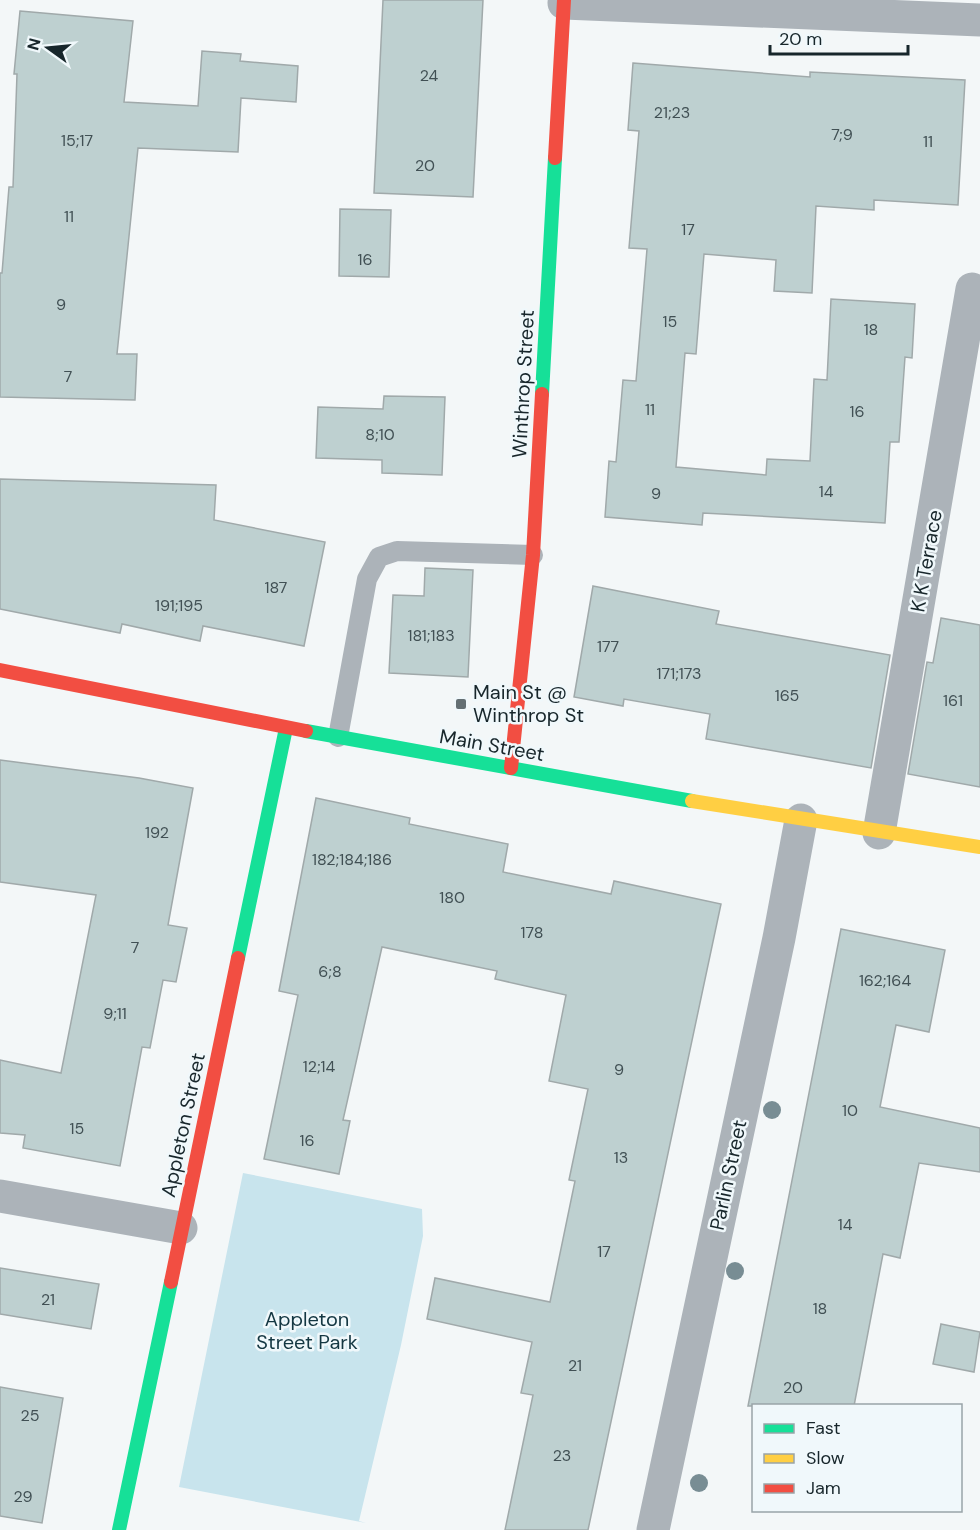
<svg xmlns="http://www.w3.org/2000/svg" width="980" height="1530" viewBox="0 0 980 1530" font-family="'DM Sans',sans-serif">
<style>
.green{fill:#c8e4ed}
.building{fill:#bed0d0;stroke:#a0a9aa;stroke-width:1.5}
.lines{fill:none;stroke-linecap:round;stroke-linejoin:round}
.lane{stroke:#acb3b9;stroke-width:20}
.street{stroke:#acb3b9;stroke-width:33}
.fast{stroke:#16e098;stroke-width:14}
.slow{stroke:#ffcf43;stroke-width:14}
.jam{stroke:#f24e42;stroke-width:14}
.tree{fill:#788d94}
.poi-dot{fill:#646f73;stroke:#f0f8fb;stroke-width:2}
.labels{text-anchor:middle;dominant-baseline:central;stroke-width:5;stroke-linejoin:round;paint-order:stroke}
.number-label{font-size:16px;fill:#415054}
.street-label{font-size:20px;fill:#17262b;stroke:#f0f8fb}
.poi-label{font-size:20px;fill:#17262b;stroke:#f0f8fb;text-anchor:start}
.park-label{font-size:20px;fill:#143742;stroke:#f0f8fb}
</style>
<rect width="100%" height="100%" fill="#f3f7f8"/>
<!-- green -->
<path class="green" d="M243 1173 422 1209 423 1236 401 1345 359 1521 366 1523 179 1487Z"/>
<!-- building -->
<g class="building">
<path d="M383 0H483L473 197 374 193Z"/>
<path d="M20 11 133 21 124 102 198 106 202 51 241 54 240 61 298 66 296 102 241 98 238 152 138 148 117 354H137L135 400 0 397V273H2L9 187H13L17 74H14Z"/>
<path d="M633 63 810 77V72L965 80 958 205 874 200V210L816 206 812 293 774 291 776 260 704 254 696 354 685 353 676 467 766 475 767 459 810 461 814 379 827 380 831 299 915 304 912 358 905 357 899 442H890L885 523 703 513 702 525 605 517 609 461 616 462 623 380 636 381 647 249 629 248 639 131 628 130Z"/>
<path d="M340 209 391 210 389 277 339 276Z"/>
<path d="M384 396 445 397 442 475 382 473V460L316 458 318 407 383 409Z"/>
<path d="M0 479 216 485 214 520 325 542 304 646 203 626 200 641 122 624 120 633 0 609Z"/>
<path d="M425 568 473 570 468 677 389 673 393 595 424 596Z"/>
<path d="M593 586 719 611 716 624 890 655 871 768 706 739 710 714 624 699 623 706 574 697Z"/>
<path d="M941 618 980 625V787L908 774 927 662 933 663Z"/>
<path d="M0 760 139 778 193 788 168 925 187 928 176 982 163 980 150 1048 142 1047 120 1166 23 1148 25 1135 0 1133V1060L61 1073 96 895 0 882Z"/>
<path d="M316 798 410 818 409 824 508 844 503 872 611 894 614 881 721 904 588 1530H505L533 1395 521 1393 532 1342 427 1319 435 1278 550 1302 575 1181 569 1180 588 1089 549 1081 566 995 495 979 497 971 382 947 343 1120 350 1121 339 1174 264 1159 298 995 279 991Z"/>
<path d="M841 929 945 950 929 1032 896 1025 880 1107 980 1128V1172L919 1163 900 1258 883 1254 854 1406H748Z"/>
<path d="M0 1268 99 1284 91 1329 0 1314Z"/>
<path d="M941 1324 980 1332 974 1372 933 1364Z"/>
<path d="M0 1387 63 1398 42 1523 0 1516Z"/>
</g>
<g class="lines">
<!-- lane -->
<path class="lane" d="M338 737 367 579 379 557 397 551 533 555"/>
<!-- street -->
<g class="street">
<path d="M564 3 980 20"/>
<path d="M879 833 972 289"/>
<path d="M0 1196 181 1228"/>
<path d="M653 1530 779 938 801 820"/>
</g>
<!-- fast -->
<g class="fast">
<path d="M542 394 555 158"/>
<path d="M306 731 692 801"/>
<path d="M238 958 286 728"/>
<path d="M119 1530 171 1282"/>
</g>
<!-- slow -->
<path class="slow" d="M692 801 980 847"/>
<!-- jam -->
<g class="jam">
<path d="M555 158 564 0"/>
<path d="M0 670 306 731"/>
<path d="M511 768 533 555 542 394"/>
<path d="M171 1282 238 958"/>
</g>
</g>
<!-- trees -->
<g class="tree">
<circle cx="772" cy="1110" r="9"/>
<circle cx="735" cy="1271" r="9"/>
<circle cx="699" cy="1483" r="9"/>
</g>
<!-- markers -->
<rect class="poi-dot" x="455" y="698" width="12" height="12" rx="3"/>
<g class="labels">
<!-- number labels -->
<g class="number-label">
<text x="429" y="75">24</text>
<text x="672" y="112">21;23</text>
<text x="842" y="134">7;9</text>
<text x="77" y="140">15;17</text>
<text x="928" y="141">11</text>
<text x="425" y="165">20</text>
<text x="69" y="216">11</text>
<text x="688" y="229">17</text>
<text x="365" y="259">16</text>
<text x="61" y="304">9</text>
<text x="670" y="321">15</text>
<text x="871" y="329">18</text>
<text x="68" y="376">7</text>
<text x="650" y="409">11</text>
<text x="857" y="411">16</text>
<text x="380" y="434">8;10</text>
<text x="826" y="491">14</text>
<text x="656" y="493">9</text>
<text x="276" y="587">187</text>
<text x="179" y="605">191;195</text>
<text x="431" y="635">181;183</text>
<text x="608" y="646">177</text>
<text x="679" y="673">171;173</text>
<text x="787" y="695">165</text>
<text x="953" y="700">161</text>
<text x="157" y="832">192</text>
<text x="352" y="859">182;184;186</text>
<text x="452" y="897">180</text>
<text x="532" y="932">178</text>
<text x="135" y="947">7</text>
<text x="330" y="971">6;8</text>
<text x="885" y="980">162;164</text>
<text x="115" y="1013">9;11</text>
<text x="319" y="1066">12;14</text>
<text x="619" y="1069">9</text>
<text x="850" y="1110">10</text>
<text x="77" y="1128">15</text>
<text x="307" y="1140">16</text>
<text x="621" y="1157">13</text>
<text x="845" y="1224">14</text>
<text x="604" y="1251">17</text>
<text x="48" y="1299">21</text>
<text x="820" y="1308">18</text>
<text x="575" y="1365">21</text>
<text x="793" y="1387">20</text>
<text x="30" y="1415">25</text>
<text x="562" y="1455">23</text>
<text x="23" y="1496">29</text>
</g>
<!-- street labels -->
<g class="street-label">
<text transform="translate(523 384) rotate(-87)">Winthrop Street</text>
<text transform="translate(926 561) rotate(-80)">K K Terrace</text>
<text transform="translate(492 745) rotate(10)">Main Street</text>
<text transform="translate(183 1125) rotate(-78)">Appleton Street</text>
<text transform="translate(728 1175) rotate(-78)">Parlin Street</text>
</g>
<!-- poi labels -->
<g class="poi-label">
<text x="473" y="692">Main St @<tspan x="473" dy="23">Winthrop St</tspan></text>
</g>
<!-- park labels -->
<g class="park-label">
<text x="307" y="1319">Appleton<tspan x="307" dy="23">Street Park</tspan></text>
</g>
</g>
<!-- legend -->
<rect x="752" y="1404" width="210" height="108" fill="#f0f8fb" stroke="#99a4a8" stroke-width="1.5"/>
<rect x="764" y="1424" width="30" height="9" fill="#16e098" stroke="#99a4a8" stroke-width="1.5"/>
<text x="806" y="1434" font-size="18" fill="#17262b">Fast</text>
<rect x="764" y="1454" width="30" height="9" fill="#ffcf43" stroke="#99a4a8" stroke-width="1.5"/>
<text x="806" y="1464" font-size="18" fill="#17262b">Slow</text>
<rect x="764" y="1484" width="30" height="9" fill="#f24e42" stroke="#99a4a8" stroke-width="1.5"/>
<text x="806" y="1494" font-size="18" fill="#17262b">Jam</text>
<!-- north arrow -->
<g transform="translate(48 48) rotate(285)" stroke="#f0f8fb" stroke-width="4.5" paint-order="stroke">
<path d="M0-4.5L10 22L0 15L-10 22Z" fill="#17262b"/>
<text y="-9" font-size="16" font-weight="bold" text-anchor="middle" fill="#17262b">N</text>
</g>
<!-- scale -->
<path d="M770 45v9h138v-9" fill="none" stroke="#17262b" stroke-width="3"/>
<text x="779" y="45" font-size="18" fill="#17262b" stroke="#f0f8fb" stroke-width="4.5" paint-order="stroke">20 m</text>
</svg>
